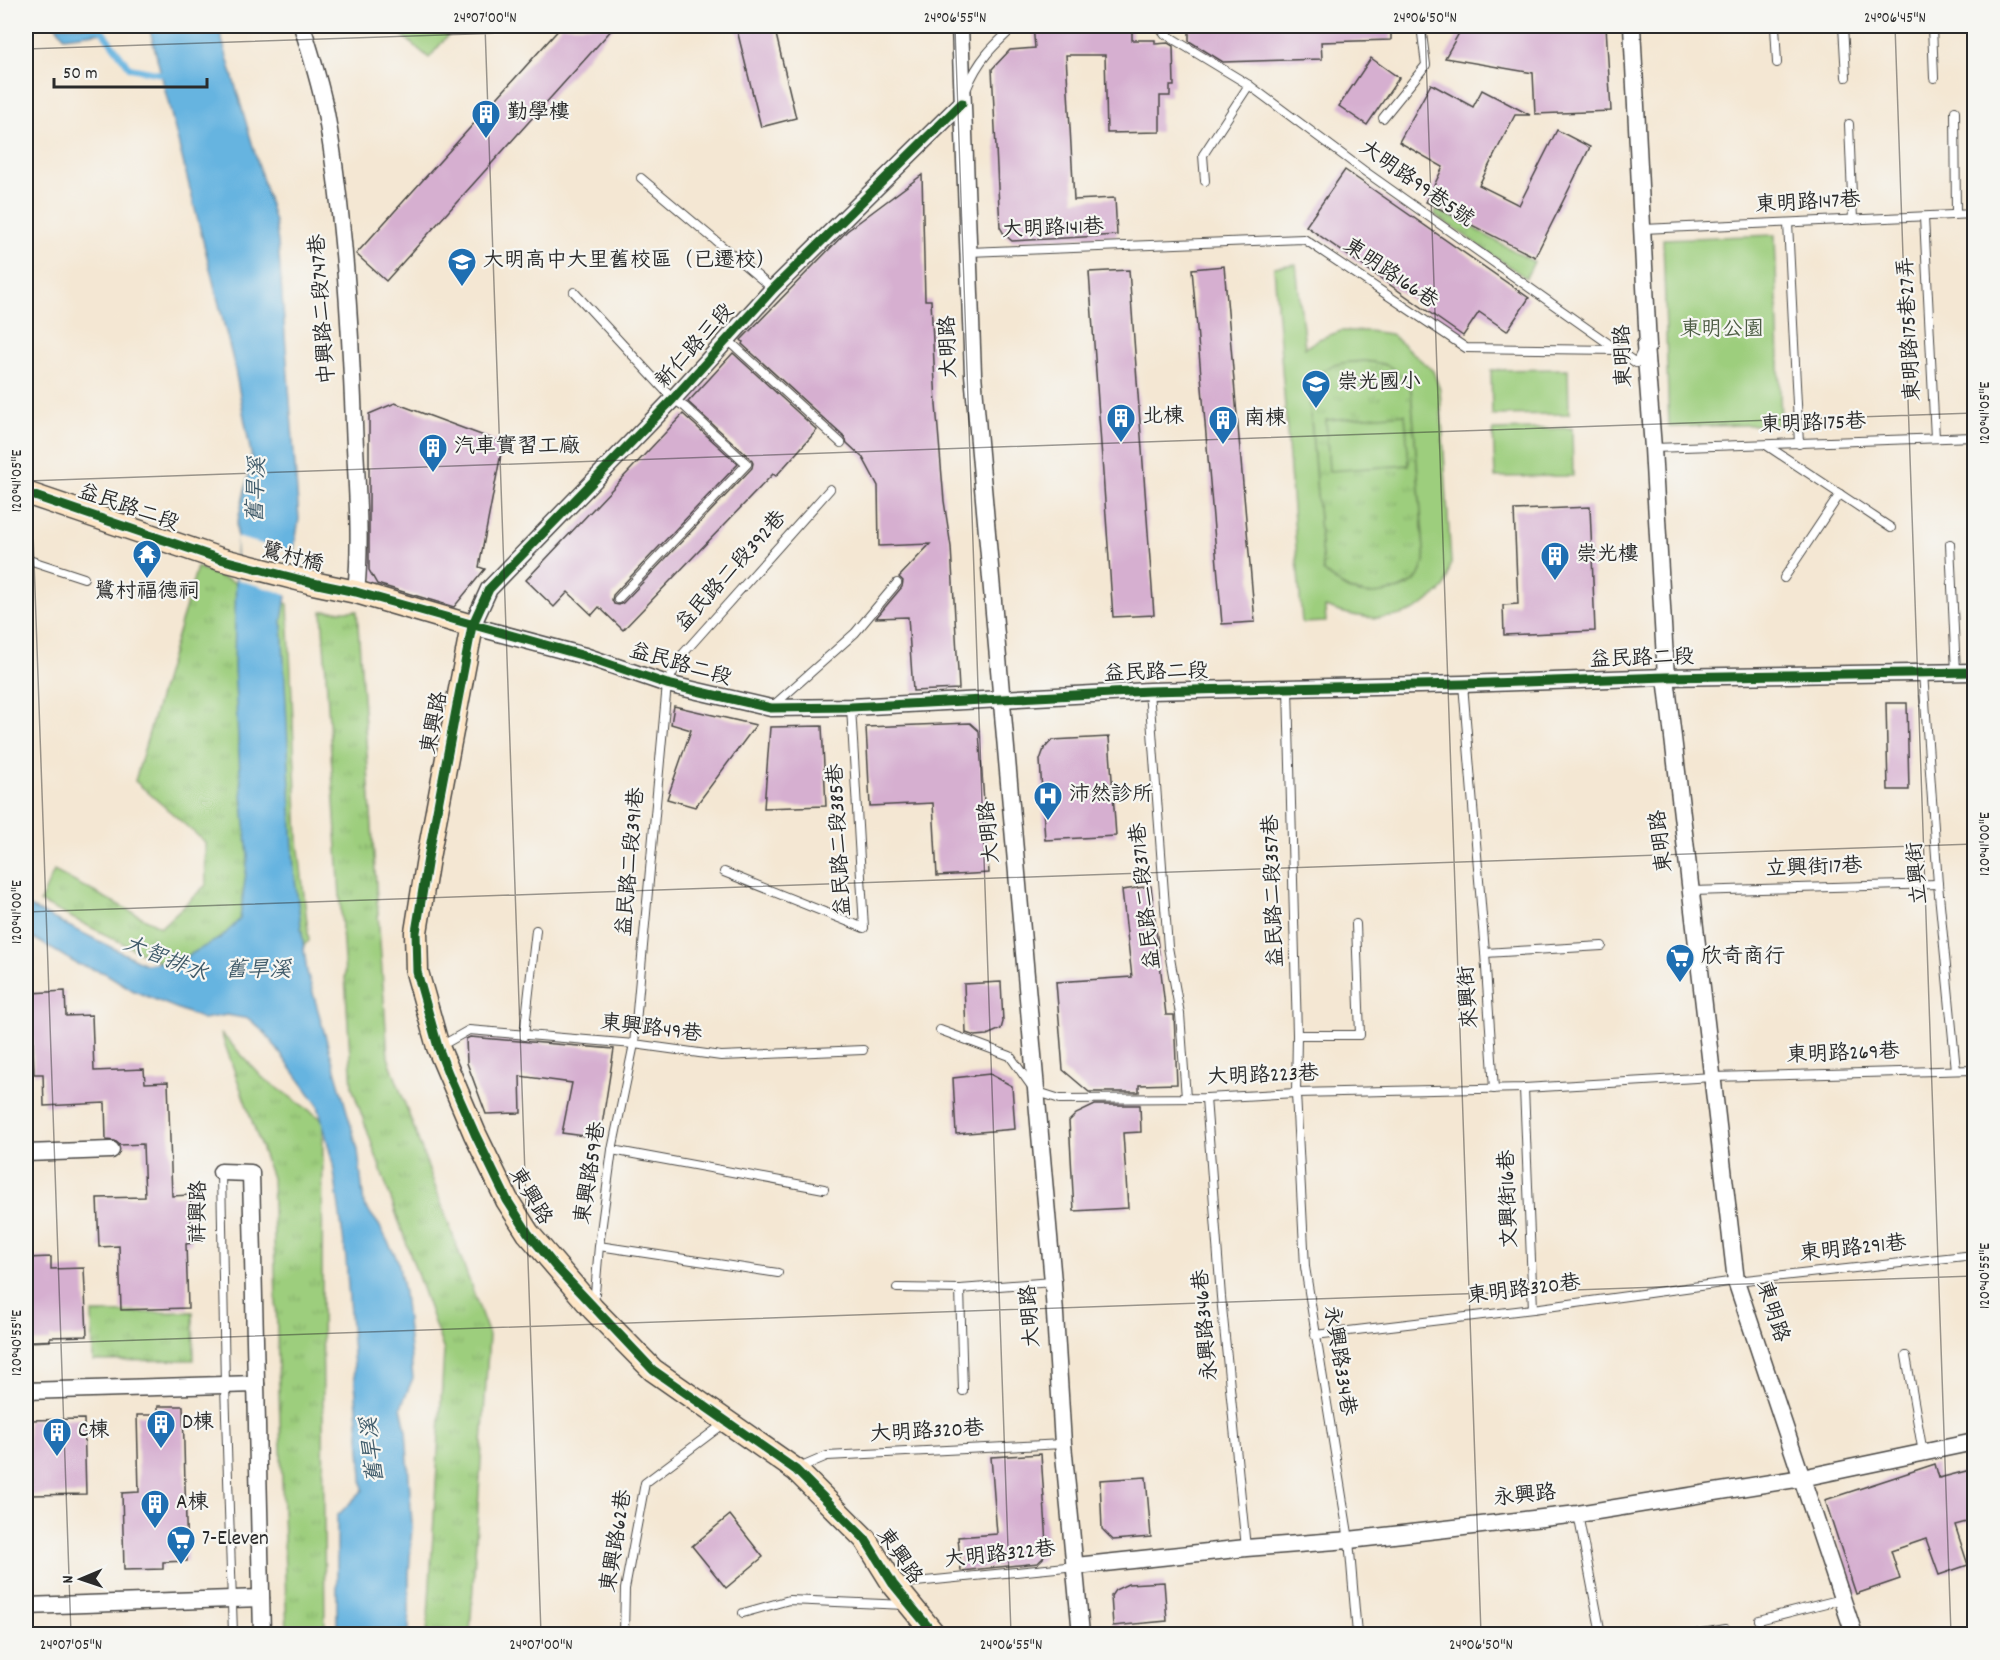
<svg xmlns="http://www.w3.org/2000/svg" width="2000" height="1660" viewBox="0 0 2000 1660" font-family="Dekko,'LXGW WenKai TC',sans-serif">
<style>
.grass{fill:url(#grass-tufts);stroke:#647c54;stroke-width:1.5}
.park{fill:#9dce7d;stroke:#647c54;stroke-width:1.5;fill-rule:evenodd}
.water{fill:#66b4e0;stroke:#487086;stroke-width:1.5}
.pier{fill:#f4e7d3}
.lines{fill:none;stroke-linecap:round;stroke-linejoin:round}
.stream{stroke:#66b4e0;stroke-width:6}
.building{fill:#d6afd0}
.lane-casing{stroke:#494744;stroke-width:10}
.street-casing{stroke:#494744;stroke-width:19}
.secondary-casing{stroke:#494744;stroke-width:25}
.lane{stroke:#fff;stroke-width:8}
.street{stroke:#fff;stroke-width:16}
.secondary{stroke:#fde5c5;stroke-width:22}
.cycleway-casing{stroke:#f6f6f2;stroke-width:13}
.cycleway{stroke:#1b5e20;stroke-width:9}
.ticks{fill:none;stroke:#2b2b2b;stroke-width:1.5;stroke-opacity:0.45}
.labels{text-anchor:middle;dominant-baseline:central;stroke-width:4.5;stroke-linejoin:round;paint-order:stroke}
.poi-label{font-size:21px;fill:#2b2b2b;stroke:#f6f6f2;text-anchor:start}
.street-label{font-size:21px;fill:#2b2b2b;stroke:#f6f6f2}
.park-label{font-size:21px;fill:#4d5c44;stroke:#f6f6f2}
.water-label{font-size:22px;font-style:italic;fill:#405b6a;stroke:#f6f6f2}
.neatline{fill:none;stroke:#2b2b2b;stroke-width:2}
.ticks-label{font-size:15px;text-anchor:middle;fill:#2b2b2b}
</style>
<defs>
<pattern id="grass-tufts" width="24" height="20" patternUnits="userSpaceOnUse" patternTransform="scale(1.5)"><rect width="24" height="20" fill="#9dce7d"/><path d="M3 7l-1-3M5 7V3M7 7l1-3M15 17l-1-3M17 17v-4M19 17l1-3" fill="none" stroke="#87b16c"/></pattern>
</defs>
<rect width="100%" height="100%" fill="#f6f6f2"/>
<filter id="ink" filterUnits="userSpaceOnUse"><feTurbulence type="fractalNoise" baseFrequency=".0167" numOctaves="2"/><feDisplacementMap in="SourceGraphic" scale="12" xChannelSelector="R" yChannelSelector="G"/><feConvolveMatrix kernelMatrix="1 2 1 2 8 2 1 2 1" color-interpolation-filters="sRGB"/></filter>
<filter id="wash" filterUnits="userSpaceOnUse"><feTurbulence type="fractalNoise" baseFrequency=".008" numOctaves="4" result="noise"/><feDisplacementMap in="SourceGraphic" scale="24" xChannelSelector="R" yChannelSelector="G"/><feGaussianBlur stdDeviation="1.35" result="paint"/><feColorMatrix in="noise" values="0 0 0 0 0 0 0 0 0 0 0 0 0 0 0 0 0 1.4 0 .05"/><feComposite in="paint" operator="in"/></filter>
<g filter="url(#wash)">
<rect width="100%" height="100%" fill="#f4e7d3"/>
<!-- grass -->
<g class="grass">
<path d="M1436 210 1457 219 1534 262 1526 278 1435 215Z"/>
<path d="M1365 361C1392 364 1395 367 1411 389L1425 562C1422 567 1420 574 1417 579 1413 583 1406 585 1401 588 1368 602 1348 592 1323 571L1309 394C1319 363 1335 363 1365 361Z"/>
<path d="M197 567 288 604 298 840 309 941 249 987 170 967 40 902 54 871 161 927 206 885 205 842 135 781Z"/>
<path d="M322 611H357L388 1057 489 1335 470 1634H427L444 1351 352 1087Z"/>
<path d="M221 1033 262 1077 323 1120 322 1296 325 1634H287L272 1178Z"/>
<path d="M193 1312 194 1360 93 1361 92 1313Z"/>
</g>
<!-- park -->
<g class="park">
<path d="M391 26H453L455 27 429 58Z"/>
<path d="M1775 235 1781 424 1669 427 1663 239Z"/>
<path d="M1296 264 1305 348 1319 339 1341 331H1368L1391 334 1433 371 1440 390 1451 563C1449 570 1448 579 1445 586 1443 590 1436 595 1432 598 1401 626 1361 620 1325 607L1326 622 1302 623 1274 267ZM1365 361C1392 364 1395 367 1411 389L1425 561C1422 568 1419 578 1414 582 1407 587 1395 591 1387 592 1358 598 1344 590 1323 571L1309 394C1318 364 1336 363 1365 361Z"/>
<path d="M1568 369 1569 414 1492 415 1491 370Z"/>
<path d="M1405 414 1409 465 1329 471 1326 420Z"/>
<path d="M1572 428 1573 476 1495 477 1493 430Z"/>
</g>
<!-- water -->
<g class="water">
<path d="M56 26H104L103 32 64 37Z"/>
<path d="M149 26H218L275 222 278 243 299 519 282 620 294 871 307 972 358 1150 364 1205 379 1225 398 1261 404 1293 413 1378 401 1407 406 1430 412 1525 409 1575V1634H337V1516L363 1490 346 1259 333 1164 318 1105 266 1034 249 1019 227 1015 203 1019 134 991 105 973 77 964 37 940 26 936V905L145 964 180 960 222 937 240 919 248 856 240 773 234 666 237 525 252 459 234 364Z"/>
</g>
<!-- pier -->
<path class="pier" d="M236 537 296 553 289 595 238 580Z"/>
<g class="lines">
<!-- stream -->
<path class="stream" d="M96 26 103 32 130 68 167 75"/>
</g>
<g id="blocks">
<!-- building -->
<g class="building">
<path d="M562 26H615L386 281 356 254Z"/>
<path d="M736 26H774L796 118 761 127Z"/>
<path d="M1033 26H1132V40H1155V44L1168 43 1173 46 1174 86H1170V96H1160V132L1107 133 1105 55H1066L1074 200 1115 198 1117 235 1012 241 1004 234 1000 227 992 69 1010 50 1035 48Z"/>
<path d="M1189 26H1391V40L1321 42 1322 59 1223 62 1189 41Z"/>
<path d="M1463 26H1606L1611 111 1535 114 1533 73 1445 58Z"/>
<path d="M1371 58 1399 78 1367 125 1339 106Z"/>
<path d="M1431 84 1473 107 1482 90 1530 115H1515L1479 185 1519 205 1557 130 1590 147 1535 257 1426 202 1443 167 1399 142Z"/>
<path d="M1345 170 1529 298 1507 331 1479 312 1463 336 1306 226Z"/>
<path d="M922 175 925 300H931L936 405 944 501 951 547 959 689 913 691 908 617 876 618 902 587 903 581 899 577 930 544 879 546 878 486 863 458 847 443 845 438 742 344 743 342 741 340 847 231Z"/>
<path d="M1224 266 1255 622 1222 624 1192 269Z"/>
<path d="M1129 270 1154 615 1113 617 1089 272Z"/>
<path d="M733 353 817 430 776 476 773 474 623 630 599 607 592 615 568 592 554 607 526 580 683 414 738 464 613 595 612 600 614 604 619 605 623 603 752 468 753 463 751 459 688 402Z"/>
<path d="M395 403 503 443 479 567 485 569 454 607 377 584 369 570V414Z"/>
<path d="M1590 507 1595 631 1504 635 1503 605 1518 604 1514 510Z"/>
<path d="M1886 703H1907L1909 790H1888Z"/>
<path d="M674 706 756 725 695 807 667 799 691 730 671 724Z"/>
<path d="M970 723 979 731 989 873 937 876 933 803 870 806 866 727Z"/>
<path d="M822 726 826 806 764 808 770 727Z"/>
<path d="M1109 737 1116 836 1045 840 1040 760 1044 749 1052 740Z"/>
<path d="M1151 886 1166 1015H1174L1177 1084 1139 1085V1092H1089L1063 1070 1056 982 1132 977 1122 890Z"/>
<path d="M1001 982 1003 1022 1001 1029 987 1035 975 1036 966 1033 964 984Z"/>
<path d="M65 991 66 1016 92 1015 94 1071 144 1069 145 1083 168 1082 172 1196 190 1195 192 1243 186 1244 188 1308 121 1310 119 1246 99 1247 97 1198 145 1197 143 1144 120 1145 115 1141 106 1140 105 1103 44 1106 43 1074H34L31 993Z"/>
<path d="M470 1037 614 1049 600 1138 562 1133 572 1083 520 1076 521 1113 486 1114 467 1063 466 1039Z"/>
<path d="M990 1074 1012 1086 1015 1129 956 1134 953 1078Z"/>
<path d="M1095 1105H1140L1141 1132 1123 1133 1128 1208 1074 1211 1069 1121 1076 1114Z"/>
<path d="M51 1257V1269L84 1268 87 1336 50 1337V1341L26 1342V1258Z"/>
<path d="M158 1406H183L187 1561 163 1562V1569L124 1570 122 1493 139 1492 137 1415H158Z"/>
<path d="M84 1419 86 1494 30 1495 28 1420Z"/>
<path d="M1041 1454 1047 1544 1043 1558 1038 1563 961 1571 958 1537 997 1534 991 1457Z"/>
<path d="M1935 1464 1939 1478 1974 1469V1520L1955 1525 1968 1565 1939 1575 1926 1539 1891 1551 1900 1579 1856 1594 1825 1500Z"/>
<path d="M1146 1477 1151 1537 1113 1540 1102 1529 1100 1480Z"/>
<path d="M730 1515 763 1557 726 1588 692 1546Z"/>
<path d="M1164 1582 1167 1621 1113 1626 1111 1596 1115 1590 1128 1584Z"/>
</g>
</g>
</g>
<g filter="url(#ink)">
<use href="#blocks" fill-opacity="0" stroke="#494744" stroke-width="1.5"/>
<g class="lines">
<!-- lane casing -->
<g class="lane-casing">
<g id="lane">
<path d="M1159 26 1165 34 1249 85 1363 170 1636 363 1642 351"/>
<path d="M1775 26 1777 63"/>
<path d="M1843 26 1846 77"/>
<path d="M1932 26 1934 78"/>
<path d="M967 88C978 60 993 46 1015 26"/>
<path d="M1955 111 1956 214"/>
<path d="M1383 118 1426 65 1421 26"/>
<path d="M1849 124 1853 220"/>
<path d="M641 178 773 289"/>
<path d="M1205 181 1203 155 1249 85"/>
<path d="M1924 217 1935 438"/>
<path d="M1788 223 1799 444"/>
<path d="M1643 229 1974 214"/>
<path d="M969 252 1304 239 1466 348 1619 350"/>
<path d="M574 292 673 399 685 407 747 464 618 599"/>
<path d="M728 340 841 443"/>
<path d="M1766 445 1891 528"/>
<path d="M1653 448 1974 437"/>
<path d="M1950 544 1956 672"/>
<path d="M26 559 84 578"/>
<path d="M1784 578 1840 494"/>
<path d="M1923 673 1938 884 1956 1070"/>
<path d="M1463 684 1485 953 1494 1089"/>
<path d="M1288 687 1297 1035 1296 1093 1305 1267 1349 1540 1357 1634"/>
<path d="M1149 691 1168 947 1180 1014 1186 1098"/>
<path d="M774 705 855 633 897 583"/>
<path d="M724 872 864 928 851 707"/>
<path d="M1692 891 1938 884"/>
<path d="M1485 953 1602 946"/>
<path d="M940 1030 1010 1056 1035 1091 1060 1099 1206 1098 1296 1093 1524 1088 1713 1077 1974 1070"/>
<path d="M1297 1035H1360L1356 924"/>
<path d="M524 1036 536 930"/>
<path d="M439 1047 469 1030 634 1044 721 1056 863 1050"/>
<path d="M1524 1088 1533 1309"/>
<path d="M1206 1098 1221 1297 1246 1548"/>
<path d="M612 1150 824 1189"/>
<path d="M221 1172 225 1385 233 1634"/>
<path d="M599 1246 778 1273"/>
<path d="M897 1288 960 1289 1053 1282"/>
<path d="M960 1289 963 1391"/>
<path d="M594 1305 599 1246 612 1150 634 1044 667 684 682 655 830 489"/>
<path d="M1315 1335 1533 1309 1736 1281 1974 1255"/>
<path d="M1906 1356 1923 1453"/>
<path d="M799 1468 827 1456 1063 1444"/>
<path d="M1578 1514 1601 1634"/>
<path d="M896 1584 1076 1566"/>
<path d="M743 1613 789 1600 906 1605"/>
<path d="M1759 1620 1842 1599"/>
<path d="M624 1634 625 1589 645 1483 726 1422"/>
<path d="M1696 1634 1726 1629"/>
</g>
</g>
<!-- street casing -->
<g class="street-casing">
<g id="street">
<path d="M302 26C311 54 320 84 326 113 344 215 350 321 354 424 356 480 362 537 356 592"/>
<path d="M960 26 973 374 1053 1282 1063 1444 1081 1634"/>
<path d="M1632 26 1648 346 1645 345 1653 448 1666 677 1736 1281 1854 1634"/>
<path d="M962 103 773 289 673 399 489 589 472 626 585 656 667 684 771 708 851 707 1149 691 1463 684 1666 677 1974 672"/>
<path d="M26 1153 111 1150"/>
<path d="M221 1172 251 1173 262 1634"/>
<path d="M26 1391 256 1384"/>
<path d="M1076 1566 1246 1548 1349 1540 1578 1514 1802 1478 1974 1442"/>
<path d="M26 1606 261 1598"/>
</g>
</g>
<!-- secondary casing -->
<g class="secondary-casing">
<path id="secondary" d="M26 493 220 559 313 583 356 592 472 626 428 858 416 932 417 972 438 1047 475 1134 507 1200 528 1233 593 1309 653 1370 796 1470 865 1539 893 1584 934 1634"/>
</g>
<!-- lane -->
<use href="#lane" class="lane"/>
<!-- street -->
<use href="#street" class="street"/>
<!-- secondary -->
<use href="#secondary" class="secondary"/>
<!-- cycleway casing -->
<g class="cycleway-casing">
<g id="cycleway">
<path d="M26 493 220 559 313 583 356 592 585 656 667 684 771 708 851 707 1149 691 1463 684 1666 677 1974 672"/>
<path d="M934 1634 893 1584 865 1539 796 1470 653 1370 555 1266 528 1233 507 1200 475 1134 448 1073 438 1047 417 972 416 932 428 858 472 626 489 589 673 399 773 289 962 103"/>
</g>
</g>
<!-- cycleway -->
<use href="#cycleway" class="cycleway"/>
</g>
</g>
<!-- ticks -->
<path class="ticks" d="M485 26 541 1634M955 26 1011 1634M1425 26 1481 1634M1895 26 1951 1634M26 49 709 26M26 328 71 1634M26 481 1974 413M26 912 1974 844M26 1344 1974 1276"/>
<!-- icons -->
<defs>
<g id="building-pin" transform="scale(1.5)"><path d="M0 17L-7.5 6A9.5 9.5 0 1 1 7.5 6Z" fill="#1f6fb2" stroke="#f6f6f2"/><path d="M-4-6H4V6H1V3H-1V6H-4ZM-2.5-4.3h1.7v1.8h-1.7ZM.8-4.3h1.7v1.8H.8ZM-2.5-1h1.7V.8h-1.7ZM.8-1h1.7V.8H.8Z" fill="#fff"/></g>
<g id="school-pin" transform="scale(1.5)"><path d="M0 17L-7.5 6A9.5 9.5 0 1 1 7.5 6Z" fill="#1f6fb2" stroke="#f6f6f2"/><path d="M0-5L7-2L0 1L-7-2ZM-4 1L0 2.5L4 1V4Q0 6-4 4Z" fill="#fff"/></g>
<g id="temple-pin" transform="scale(1.5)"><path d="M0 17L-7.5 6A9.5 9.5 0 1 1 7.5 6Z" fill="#1f6fb2" stroke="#f6f6f2"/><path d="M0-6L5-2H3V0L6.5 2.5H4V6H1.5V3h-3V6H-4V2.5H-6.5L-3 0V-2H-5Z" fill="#fff"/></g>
<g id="hospital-pin" transform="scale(1.5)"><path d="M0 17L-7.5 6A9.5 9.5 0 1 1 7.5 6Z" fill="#1f6fb2" stroke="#f6f6f2"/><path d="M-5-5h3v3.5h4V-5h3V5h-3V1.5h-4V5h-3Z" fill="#fff"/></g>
<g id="supermarket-pin" transform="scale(1.5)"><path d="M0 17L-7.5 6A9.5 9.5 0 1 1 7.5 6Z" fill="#1f6fb2" stroke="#f6f6f2"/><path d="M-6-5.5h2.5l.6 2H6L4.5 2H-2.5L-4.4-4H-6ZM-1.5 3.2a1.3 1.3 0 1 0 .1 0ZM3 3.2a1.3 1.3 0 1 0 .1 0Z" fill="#fff"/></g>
</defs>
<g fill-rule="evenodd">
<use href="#building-pin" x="486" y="114"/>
<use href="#school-pin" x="462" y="262"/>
<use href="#school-pin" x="1316" y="384"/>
<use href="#building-pin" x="1121" y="418"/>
<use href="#building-pin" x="1223" y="420"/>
<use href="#building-pin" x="433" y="448"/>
<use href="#temple-pin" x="147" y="554"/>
<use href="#building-pin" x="1555" y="556"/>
<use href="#hospital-pin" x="1048" y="796"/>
<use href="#supermarket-pin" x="1680" y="958"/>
<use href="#building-pin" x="161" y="1424"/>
<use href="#building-pin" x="57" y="1432"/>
<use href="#building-pin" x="155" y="1504"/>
<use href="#supermarket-pin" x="181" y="1540"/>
</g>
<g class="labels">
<!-- poi labels -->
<g class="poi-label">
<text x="507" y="114">勤學樓</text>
<text x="483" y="262">大明高中大里舊校區（已遷校）</text>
<text x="1337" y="384">崇光國小</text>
<text x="1142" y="418">北棟</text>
<text x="1244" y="420">南棟</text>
<text x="454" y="448">汽車實習工廠</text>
<text x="1576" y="556">崇光樓</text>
<text x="147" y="593" text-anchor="middle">鷺村福德祠</text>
<text x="1069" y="796">沛然診所</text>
<text x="1701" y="958">欣奇商行</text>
<text x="182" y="1424">D棟</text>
<text x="78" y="1432">C棟</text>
<text x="176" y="1504">A棟</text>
<text x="202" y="1540">7-Eleven</text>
</g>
<!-- street labels -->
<g class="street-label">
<text transform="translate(1416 185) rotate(35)">大明路99巷5號</text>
<text transform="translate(1808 204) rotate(-3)">東明路147巷</text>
<text transform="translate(1053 230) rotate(-2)">大明路141巷</text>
<text transform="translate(1390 275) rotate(34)">東明路166巷</text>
<text transform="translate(324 309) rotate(-94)">中興路二段747巷</text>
<text transform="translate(1911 329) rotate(-93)">東明路175巷27弄</text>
<text transform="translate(696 347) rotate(-48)">新仁路三段</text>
<text transform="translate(950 347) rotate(-92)">大明路</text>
<text transform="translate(1625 356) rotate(-92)">東明路</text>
<text transform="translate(1813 425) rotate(-2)">東明路175巷</text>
<text transform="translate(128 509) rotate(19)">益民路二段</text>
<text transform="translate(292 559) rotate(14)">鷺村橋</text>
<text transform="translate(732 572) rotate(-48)">益民路二段392巷</text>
<text transform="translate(1642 660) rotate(-2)">益民路二段</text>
<text transform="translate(680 666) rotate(16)">益民路二段</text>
<text transform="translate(1156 674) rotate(-2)">益民路二段</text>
<text transform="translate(436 723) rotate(-79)">東興路</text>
<text transform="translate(991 832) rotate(-95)">大明路</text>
<text transform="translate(841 840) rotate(-93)">益民路二段385巷</text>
<text transform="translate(1663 841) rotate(-97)">東明路</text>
<text transform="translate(632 862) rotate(-85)">益民路二段391巷</text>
<text transform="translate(1814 869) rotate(-2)">立興街17巷</text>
<text transform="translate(1919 873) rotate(-95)">立興街</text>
<text transform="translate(1275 891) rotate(-92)">益民路二段357巷</text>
<text transform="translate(1147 896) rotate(-96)">益民路二段371巷</text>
<text transform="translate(1470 997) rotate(-94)">來興街</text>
<text transform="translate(651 1030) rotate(7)">東興路49巷</text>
<text transform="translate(1843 1055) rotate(-2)">東明路269巷</text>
<text transform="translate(1263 1077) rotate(-2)">大明路223巷</text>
<text transform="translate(592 1173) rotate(-81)">東興路59巷</text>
<text transform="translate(529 1197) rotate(59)">東興路</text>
<text transform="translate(1510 1199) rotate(-92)">文興街16巷</text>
<text transform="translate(200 1212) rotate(-89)">祥興路</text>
<text transform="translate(1853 1250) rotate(-6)">東明路291巷</text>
<text transform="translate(1524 1291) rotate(-7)">東明路320巷</text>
<text transform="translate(1771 1312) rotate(72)">東明路</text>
<text transform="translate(1032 1316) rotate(-94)">大明路</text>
<text transform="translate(1207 1325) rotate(-95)">永興路346巷</text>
<text transform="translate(1338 1361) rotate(81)">永興路334巷</text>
<text transform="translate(927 1433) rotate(-3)">大明路320巷</text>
<text transform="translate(1525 1497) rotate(-6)">永興路</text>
<text transform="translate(618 1541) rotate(-81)">東興路62巷</text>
<text transform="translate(1000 1556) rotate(-6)">大明路322巷</text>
<text transform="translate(898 1557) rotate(55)">東興路</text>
</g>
<!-- park labels -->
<g class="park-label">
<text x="1722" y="331">東明公園</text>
</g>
<!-- water labels -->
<g class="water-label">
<text transform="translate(258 490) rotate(-88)">舊旱溪</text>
<text transform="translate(165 960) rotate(22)">大智排水</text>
<text x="258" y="971">舊旱溪</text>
<text transform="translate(374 1450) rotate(-96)">舊旱溪</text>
</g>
</g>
<!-- margin -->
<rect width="2000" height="1660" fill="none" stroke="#f6f6f2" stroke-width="66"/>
<!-- north arrow -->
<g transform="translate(81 1579) rotate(268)" stroke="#f6f6f2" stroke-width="4.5" paint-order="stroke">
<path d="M0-4.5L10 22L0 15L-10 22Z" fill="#2b2b2b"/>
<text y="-9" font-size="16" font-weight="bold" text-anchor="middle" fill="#2b2b2b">N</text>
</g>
<!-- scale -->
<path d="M54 78v9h153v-9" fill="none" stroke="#2b2b2b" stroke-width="3"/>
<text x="63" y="78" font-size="18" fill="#2b2b2b" stroke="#f6f6f2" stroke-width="4.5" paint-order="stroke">50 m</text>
<rect x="33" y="33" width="1934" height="1594" class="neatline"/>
<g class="ticks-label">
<text x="485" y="22">24°07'00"N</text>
<text x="955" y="22">24°06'55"N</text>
<text x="1425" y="22">24°06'50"N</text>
<text x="1895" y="22">24°06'45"N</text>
<text transform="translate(1984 413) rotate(-90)" y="5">120°41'05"E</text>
<text transform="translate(16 481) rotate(-90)" y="5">120°41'05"E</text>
<text transform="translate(1984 844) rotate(-90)" y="5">120°41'00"E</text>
<text transform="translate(16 912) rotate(-90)" y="5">120°41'00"E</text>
<text transform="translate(1984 1276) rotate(-90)" y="5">120°40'55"E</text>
<text transform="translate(16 1343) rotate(-90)" y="5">120°40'55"E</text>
<text x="71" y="1649">24°07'05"N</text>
<text x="541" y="1649">24°07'00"N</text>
<text x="1011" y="1649">24°06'55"N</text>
<text x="1481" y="1649">24°06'50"N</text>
</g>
</svg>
